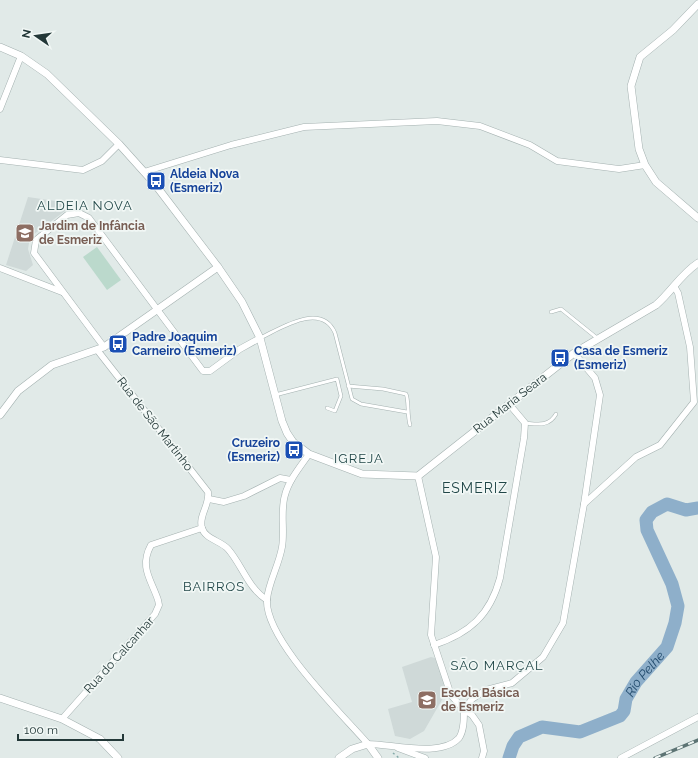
<svg xmlns="http://www.w3.org/2000/svg" width="698" height="758" viewBox="0 0 698 758" font-family="Raleway,sans-serif">
<style>
.built{fill:#cfd9d8}
.green{fill:#bbd9cc}
.lines{fill:none;stroke-linecap:round;stroke-linejoin:round}
.river{stroke:#8eafca;stroke-width:13}
.service-casing{stroke:#a4b1b0;stroke-width:4}
.minor-casing{stroke:#a4b1b0;stroke-width:7}
.tertiary-casing{stroke:#a4b1b0;stroke-width:8}
.path{stroke:#84aaa9;stroke-width:1.5;stroke-dasharray:2 3;stroke-linecap:butt}
.service{stroke:#fff;stroke-width:3}
.minor{stroke:#fff;stroke-width:6}
.tertiary{stroke:#fff;stroke-width:7}
.rail-casing{stroke:#5d7474;stroke-width:3.5}
.rail{stroke:#f1f7f5;stroke-width:2;stroke-dasharray:6;stroke-linecap:butt}
.labels{text-anchor:middle;dominant-baseline:central;stroke-width:3.5;stroke-linejoin:round;paint-order:stroke}
.transit-label{font-size:12px;font-weight:bold;fill:#164399;stroke:#f1f7f5;text-anchor:start}
.education-label{font-size:12px;font-weight:bold;fill:#785e54;stroke:#f1f7f5;text-anchor:start}
.street-label{font-size:12px;fill:#233838;stroke:#f1f7f5}
.neighbourhood-label{font-size:13px;letter-spacing:1px;fill:#214748;stroke:#f1f7f5}
.water-label{font-size:13px;font-style:italic;fill:#234c6e;stroke:#f1f7f5}
.quarter-label{font-size:14px;letter-spacing:1px;fill:#214748;stroke:#f1f7f5}
</style>
<rect width="100%" height="100%" fill="#e1eae8"/>
<!-- built -->
<g class="built">
<path d="M28 197 69 203V208L30 237 28 249 33 265 26 271 6 265Z"/>
<path d="M431 657 435 658 448 693 443 698 424 731 410 739 395 736 388 709 412 702 402 667Z"/>
</g>
<!-- green -->
<path class="green" d="M97 247 121 280 107 290 83 257Z"/>
<g class="lines">
<!-- river -->
<path class="river" id="s1" d="M509 758 513 746 519 737 542 727 580 732 620 716 624 711 626 699 636 682 667 647 675 623 678 606 672 584 647 530 646 520 652 512 667 504 686 510 698 508"/>
<!-- service casing -->
<g class="service-casing">
<g id="service">
<path d="M551 312 561 309 597 338"/>
<path d="M260 338C280 329 321 301 335 333L352 399 361 404 407 412"/>
<path d="M348 386 383 389 406 394C409 399 407 416 410 425"/>
<path d="M275 395 337 379 341 396 335 411 327 408"/>
<path d="M525 423C537 424 549 427 556 414"/>
</g>
</g>
<!-- minor casing -->
<g class="minor-casing">
<g id="minor">
<path d="M0 109 21 56"/>
<path d="M0 160 83 170 102 161 119 144"/>
<path d="M144 172 231 145 304 127 437 121 480 126 530 145 557 161 619 169 645 165"/>
<path d="M0 268 62 292"/>
<path d="M104 347 34 253 36 240 67 215 79 213 89 218 203 371H210L240 349 260 338"/>
<path d="M98 351 208 492C210 505 198 516 202 528 205 539 221 541 228 549 242 565 248 588 267 600"/>
<path d="M309 454C300 467 289 480 285 495 280 512 285 530 282 547 279 565 269 581 267 599 264 639 342 714 368 744 392 744 441 758 459 738 464 731 464 719 464 710"/>
<path d="M418 476 436 557 431 635 451 695 464 710 472 715 479 725 484 751 482 758"/>
<path d="M209 499 224 502 244 496 280 478 291 480"/>
<path d="M584 504 636 457 660 445 694 402 690 347 678 293 674 286"/>
<path d="M434 645C470 633 490 615 500 578L524 438 525 423 509 404"/>
<path d="M464 710 472 699 486 690 512 683 543 657 563 623 584 504 600 395 595 378 574 353"/>
<path d="M62 719 155 614 159 605 158 600C151 579 139 567 151 545L202 528"/>
<path d="M398 748 425 758"/>
<path d="M621 758 698 717"/>
</g>
</g>
<!-- tertiary casing -->
<g class="tertiary-casing">
<g id="tertiary">
<path d="M698 4 673 30 640 57 631 86 639 149 645 165 656 182 698 218"/>
<path d="M0 47 21 56 47 74 119 144 154 183 218 267 242 302 260 338 282 421 287 433 293 442 309 454 362 474 418 476 574 353 656 305C672 291 681 274 698 263"/>
<path d="M0 415 18 391 52 365 104 347 218 267"/>
<path d="M0 698 62 719 100 739 118 758"/>
<path d="M339 758 352 749 368 744 378 758"/>
</g>
</g>
<!-- path -->
<path class="path" d="M393 753 399 758"/>
<!-- service -->
<use href="#service" class="service"/>
<!-- minor -->
<use href="#minor" class="minor"/>
<!-- tertiary -->
<use href="#tertiary" class="tertiary"/>
<!-- rail casing -->
<g class="rail-casing">
<path id="rail" d="M655 758 698 740"/>
</g>
<!-- rail -->
<use href="#rail" class="rail"/>
</g>
<!-- icons -->
<defs>
<g id="bus-square" transform="scale(1)"><rect x="-9" y="-9" width="18" height="18" rx="4" fill="#1a4fb4" stroke="#f1f7f5"/><path d="M-5-6H5V4H4V6H2V4H-2V6H-4V4H-5ZM-3.5-4V0h7V-4ZM-3.5 1.2v1.5H-2V1.2ZM2 1.2v1.5H3.5V1.2Z" fill="#fff"/></g>
<g id="school-square" transform="scale(1)"><rect x="-9" y="-9" width="18" height="18" rx="4" fill="#8d6e63" stroke="#f1f7f5"/><path d="M0-5L7-2L0 1L-7-2ZM-4 1L0 2.5L4 1V4Q0 6-4 4Z" fill="#fff"/></g>
</defs>
<g fill-rule="evenodd">
<use href="#bus-square" x="156" y="181"/>
<use href="#school-square" x="25" y="233"/>
<use href="#bus-square" x="118" y="344"/>
<use href="#bus-square" x="560" y="358"/>
<use href="#bus-square" x="294" y="450"/>
<use href="#school-square" x="427" y="700"/>
</g>
<g class="labels">
<!-- transit labels -->
<g class="transit-label">
<text x="170" y="174">Aldeia Nova<tspan x="170" dy="14">(Esmeriz)</tspan></text>
<text x="132" y="337">Padre Joaquim<tspan x="132" dy="14">Carneiro (Esmeriz)</tspan></text>
<text x="574" y="351">Casa de Esmeriz<tspan x="574" dy="14">(Esmeriz)</tspan></text>
<text x="280" y="443" text-anchor="end">Cruzeiro<tspan x="280" dy="14">(Esmeriz)</tspan></text>
</g>
<!-- education labels -->
<g class="education-label">
<text x="39" y="226">Jardim de Infância<tspan x="39" dy="14">de Esmeriz</tspan></text>
<text x="441" y="693">Escola Básica<tspan x="441" dy="14">de Esmeriz</tspan></text>
</g>
<!-- street labels -->
<g class="street-label">
<text transform="translate(510 403) rotate(-38)">Rua Maria Seara</text>
<text transform="translate(155 424) rotate(52)">Rua de São Martinho</text>
<text transform="translate(119 655) rotate(-48)">Rua do Calcanhar</text>
</g>
<!-- neighbourhood labels -->
<g class="neighbourhood-label">
<text x="85" y="205">ALDEIA NOVA</text>
<text x="359" y="458">IGREJA</text>
<text x="214" y="586">BAIRROS</text>
<text x="497" y="665">SÃO MARÇAL</text>
</g>
<!-- water labels -->
<g class="water-label">
<text stroke="none"><textPath href="#s1" startOffset="180">Rio Pelhe</textPath></text>
</g>
<!-- quarter labels -->
<g class="quarter-label">
<text x="475" y="488">ESMERIZ</text>
</g>
</g>
<!-- north arrow -->
<g transform="translate(36 36) rotate(283)" stroke="#f1f7f5" stroke-width="3" paint-order="stroke">
<path d="M0-3L7 15L0 10L-7 15Z" fill="#233838"/>
<text y="-6" font-size="11" font-weight="bold" text-anchor="middle" fill="#233838">N</text>
</g>
<!-- scale -->
<path d="M18 734v6h105v-6" fill="none" stroke="#233838" stroke-width="2"/>
<text x="24" y="734" font-size="12" fill="#233838" stroke="#f1f7f5" stroke-width="3" paint-order="stroke">100 m</text>
</svg>
